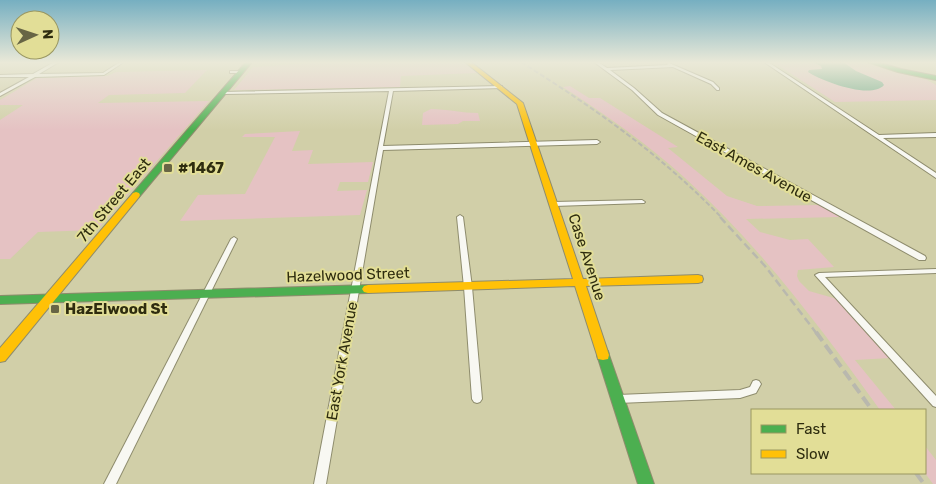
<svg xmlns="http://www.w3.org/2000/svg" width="936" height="484" viewBox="0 0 936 484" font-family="Rubik,sans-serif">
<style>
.green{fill:#e5c2c3}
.water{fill:#6ca886}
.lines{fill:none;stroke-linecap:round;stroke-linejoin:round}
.street-casing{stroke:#8e8c6d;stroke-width:2}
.fast-casing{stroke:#8e8c6d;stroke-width:2}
.slow-casing{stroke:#8e8c6d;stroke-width:2}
.street{fill:#f8f8f2;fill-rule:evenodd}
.fast{fill:#4caf50;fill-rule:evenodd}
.slow{fill:#ffc107;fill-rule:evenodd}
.rail-far2{stroke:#b9b8ae;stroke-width:2;stroke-dasharray:5 2.5;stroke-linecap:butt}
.rail-far1{stroke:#b9b8ae;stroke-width:2.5;stroke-dasharray:8 4;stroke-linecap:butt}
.rail{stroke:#b9b8ae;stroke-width:4;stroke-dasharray:11 5;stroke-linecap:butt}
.poi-dot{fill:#676545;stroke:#e2de97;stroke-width:2}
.labels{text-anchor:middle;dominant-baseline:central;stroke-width:4;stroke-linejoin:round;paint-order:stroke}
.street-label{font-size:15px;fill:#2e2c0f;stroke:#e2de97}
.poi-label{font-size:15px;font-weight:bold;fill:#2e2c0f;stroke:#e2de97;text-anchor:start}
</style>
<rect width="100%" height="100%" fill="#d1cfa8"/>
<!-- green -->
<g class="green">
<path d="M325 62 464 63 477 73 401 76 400 87 234 90 253 67Z"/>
<path d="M773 62H863L893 72 927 80 936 85V100L835 102Z"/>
<path d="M207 70 185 93 109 95 98 103 209 101 97 230 38 232 10 259H0V120L23 105H0V100L37 78 107 76 116 72Z"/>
<path d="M570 86 589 98H600L678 147 668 148 727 196 757 206 819 205 840 217 746 219 760 232 790 240 808 239 834 267 798 270 797 276 799 281 809 291 837 299 890 358 855 360 896 410H880C821 328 760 246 685 178 648 144 606 115 563 87Z"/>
<path d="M431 109C447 109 462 113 478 113L480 121H463L458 124 422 125 423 113Z"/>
<path d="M300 131 292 151 313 150 308 164 373 162 368 182H340L337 191 367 190 360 215 180 221 198 195 245 194 275 137H242L245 134Z"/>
<path d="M925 446 936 460V484H933L925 473Z"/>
</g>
<!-- water -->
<path class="water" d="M812 62H843L856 71 882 82 884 85C871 100 822 81 808 72L809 70 822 69 821 66Z"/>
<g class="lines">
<!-- street casing -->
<g class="street-casing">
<g id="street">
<path d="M54 62H59L39 74 103 73 120 62H124L104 75 35 77 0 96V93L29 77H0V75L33 74Z"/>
<path d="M594 62H598L607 68 668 65 667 64 669 63 713 82 719 88V90H717L711 84 673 67 610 70 634 88 662 113 925 256 926 258 925 260H919L658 115 632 90Z"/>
<path d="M764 62H768L879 135 936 133V137L883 138 936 173V178Z"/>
<path d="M231 71H241L243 72 241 73H230V71Z"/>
<path d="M501 86H502V88L393 91 383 146 597 140 600 142 597 144 383 150 326 484H314L389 91 223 94 221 93 223 92Z"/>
<path d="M642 200 645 202 644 203 554 206 551 204 554 202Z"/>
<path d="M460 215 463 217 472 287 482 399 480 402 477 403 474 402 472 399 464 287 457 217Z"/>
<path d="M234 237 237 239 116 484H104L231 239Z"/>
<path d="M936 269V273L825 277 936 396V407L933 406 815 275 819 273Z"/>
<path d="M756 380 759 381 761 384 756 393 740 398 618 403 615 402 613 399 615 396 618 395 740 390 750 387 753 381Z"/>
</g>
</g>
<!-- fast casing -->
<g class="fast-casing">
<g id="fast">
<path d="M246 62H252L139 197H133L132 195 133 193Z"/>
<path d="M868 62H877L901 69 936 76V80L898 72Z"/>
<path d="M368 285 372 286 374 289 372 292 368 293 0 304V296Z"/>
<path d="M603 350 608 351 609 355 654 484H638L597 355 598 351Z"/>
</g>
</g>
<!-- slow casing -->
<g class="slow-casing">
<g id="slow">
<path d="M465 62H471L523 103 583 279 698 275 702 276 703 279 702 282 698 283 586 286 609 355 608 359 603 360 598 359 597 355 575 286 368 293 364 292 362 289 364 286 368 285 573 279 517 104Z"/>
<path d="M136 192 139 193 140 195 139 197 5 361 0 362V348L133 193Z"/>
</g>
</g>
<!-- street -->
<use href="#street" class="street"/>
<!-- fast -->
<use href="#fast" class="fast"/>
<!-- slow -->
<use href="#slow" class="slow"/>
<!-- rail-far2 -->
<path class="rail-far2" d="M521 62C597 110 659 153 722 218"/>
<!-- rail-far1 -->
<path class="rail-far1" d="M720 217 765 266 817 334"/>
<!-- rail -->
<g class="rail">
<path d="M816 332 872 410"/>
<path d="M916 473 924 484"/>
</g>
</g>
<!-- sky -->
<linearGradient id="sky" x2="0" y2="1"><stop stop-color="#76afc1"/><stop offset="0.48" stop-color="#eae9d8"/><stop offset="1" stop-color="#eae9d8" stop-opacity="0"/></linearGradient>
<rect width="936" height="130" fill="url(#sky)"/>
<!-- markers -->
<g class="poi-dot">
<rect x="163" y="163" width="10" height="10" rx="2.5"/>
<rect x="50" y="304" width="10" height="10" rx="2.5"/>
</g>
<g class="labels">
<!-- street labels -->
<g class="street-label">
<text transform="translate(754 167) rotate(29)">East Ames Avenue</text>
<text transform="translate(114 200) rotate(-50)">7th Street East</text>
<text transform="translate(587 257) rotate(72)">Case Avenue</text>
<text transform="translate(348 275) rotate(-2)">Hazelwood Street</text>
<text transform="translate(342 361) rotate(-80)">East York Avenue</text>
</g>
<!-- poi labels -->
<g class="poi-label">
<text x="178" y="168">#1467</text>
<text x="65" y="309">HazElwood St</text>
</g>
</g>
<!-- legend -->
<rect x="751" y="409" width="175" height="65" fill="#e2de97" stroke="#9a9761"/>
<rect x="761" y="425" width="25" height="8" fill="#4caf50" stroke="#9a9761"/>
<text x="796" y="434" font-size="15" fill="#2e2c0f">Fast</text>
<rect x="761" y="450" width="25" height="8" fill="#ffc107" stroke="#9a9761"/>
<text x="796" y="459" font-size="15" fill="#2e2c0f">Slow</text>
<!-- north arrow -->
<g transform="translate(35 35) rotate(87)"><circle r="24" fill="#e2de97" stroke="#9a9761"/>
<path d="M0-4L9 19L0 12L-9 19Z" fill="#676545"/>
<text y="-8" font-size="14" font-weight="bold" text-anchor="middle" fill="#2e2c0f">N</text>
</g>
</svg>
